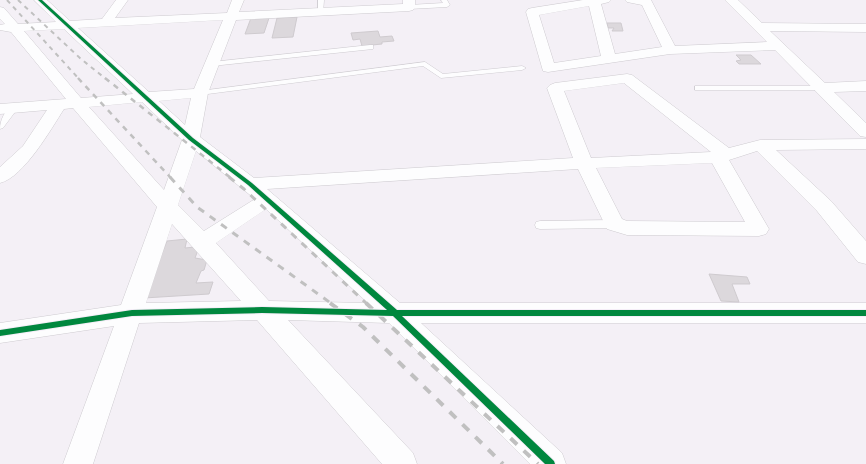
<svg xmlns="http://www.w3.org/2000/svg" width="866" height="464" viewBox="0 0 866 464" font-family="'Noto Sans',sans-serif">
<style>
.building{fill:#dcd8dc;stroke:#cfcbcf}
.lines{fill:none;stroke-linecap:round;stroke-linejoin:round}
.lane-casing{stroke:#cecbd0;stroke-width:1}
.street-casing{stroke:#cecbd0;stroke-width:1}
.lane{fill:#fdfdfe;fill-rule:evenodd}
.street{fill:#fdfdfe;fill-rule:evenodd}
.rail-far3{stroke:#c0c0c0;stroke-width:2;stroke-dasharray:4.5 4.5;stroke-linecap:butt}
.rail-far2{stroke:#c0c0c0;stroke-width:2.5;stroke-dasharray:5.5 5.5;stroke-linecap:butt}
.rail-far1{stroke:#c0c0c0;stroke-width:3;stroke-dasharray:7 7;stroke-linecap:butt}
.rail{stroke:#c0c0c0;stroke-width:4;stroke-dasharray:9 9;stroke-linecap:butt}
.cycleway-casing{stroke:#f5eef8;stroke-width:2}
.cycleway{fill:#00873e;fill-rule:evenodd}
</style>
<rect width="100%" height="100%" fill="#f4f0f6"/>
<!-- building -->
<g class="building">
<path d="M297 17 293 37 272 38 277 18Z"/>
<path d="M251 18H269L264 33 245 34Z"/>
<path d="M607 23H621L623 31H612L614 28H608Z"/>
<path d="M378 31 380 37 392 36 394 41 382 42V44L362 46 360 39 353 40 351 33Z"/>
<path d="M736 55H751L761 64H739L736 61 741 60Z"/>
<path d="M187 239 185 248 195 247 194 249 198 250 195 258 207 260 204 270 201 271 196 283 213 282 209 294 144 298 167 241Z"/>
<path d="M709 274 747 277 750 284H732L739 302 721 301Z"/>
</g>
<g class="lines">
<!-- lane casing -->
<g class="lane-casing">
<g id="lane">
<path d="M318 0H324L323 13 318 12Z"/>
<path d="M441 0H447L450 5 447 7 409 9 406 7 409 5 443 3Z"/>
<path d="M370 45H373V49L212 66 208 64 212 62Z"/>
<path d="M425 62 443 74 522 66 526 68 522 70 441 78 423 66 200 95 196 93 200 91Z"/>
<path d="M695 86H821L825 88 821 90H695Z"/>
<path d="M14 105 18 108 3 128 0 129C0 120 5 109 14 105Z"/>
<path d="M614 220 618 221 619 224 618 227 614 228 540 229 536 228 535 225 536 222 540 221Z"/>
</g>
</g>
<!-- street casing -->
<g class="street-casing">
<g id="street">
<path d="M34 0H47L70 21 102 19 116 0H128L115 18 227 13 232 0H244L239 12 403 4V0H415V7L413 10 409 11 236 20 208 93 200 137 254 178 573 158 547 88 550 85 555 83 627 74 632 75 729 148 760 140 866 139V149L776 150 831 201 866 241V264L858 262 817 211 757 151 729 160 769 229 766 234 759 236 627 235 607 229 578 169 267 189 400 303H866V323H421L562 453 566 464H530L389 323 288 320 413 453 417 464H382L257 320 139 323 93 464H63L114 326 0 343V323L121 305 157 207 73 108 64 109C51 129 24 177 0 183V167L23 146 47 110 0 114V104L66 99 11 32 0 30V25L5 24 0 19V7L4 8 18 24 56 22ZM223 20 194 89 149 92 78 28ZM64 29 133 94 81 98 24 31ZM624 83 711 152 591 158 564 91ZM191 98 185 125 159 101ZM142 102 182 140 164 190 89 107ZM196 151 255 199 204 231 178 205ZM712 163 745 222 627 221 622 219 596 168ZM266 209 368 303 269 301 216 243ZM172 224 241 301 146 303Z"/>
<path d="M583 0H611L609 2 601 4 615 54 662 47 642 5 627 2 625 0H651L675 46 767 42 725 0H738L762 23 866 24V32L770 31 825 83 866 81V91L834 92 866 123V137L860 136 775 50 670 54 548 72 543 71 526 12 528 9 532 8ZM589 6 601 56 554 63 539 15Z"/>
</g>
</g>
<!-- lane -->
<use href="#lane" class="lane"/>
<!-- street -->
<use href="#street" class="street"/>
<!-- rail-far3 -->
<g class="rail-far3">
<path d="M7 0 79 79"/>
<path d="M18 0 81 59 106 79"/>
</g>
<!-- rail-far2 -->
<g class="rail-far2">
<path d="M78 78 171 178"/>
<path d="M105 78 231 178"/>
</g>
<!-- rail-far1 -->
<g class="rail-far1">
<path d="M170 177 197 207 332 304"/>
<path d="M229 177 244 189 367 304"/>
</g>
<!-- rail -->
<g class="rail">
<path d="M330 303 363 327 503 464"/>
<path d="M366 303 538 464"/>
</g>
<!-- cycleway casing -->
<g class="cycleway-casing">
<path id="cycleway" d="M38 0H42L193 138 252 183 397 310H866V316H402L554 461 555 464H545L393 316 262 313 132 316 0 336V330L132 310 262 307 387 310 248 185 189 140Z"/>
</g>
<!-- cycleway -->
<use href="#cycleway" class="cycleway"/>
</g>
</svg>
